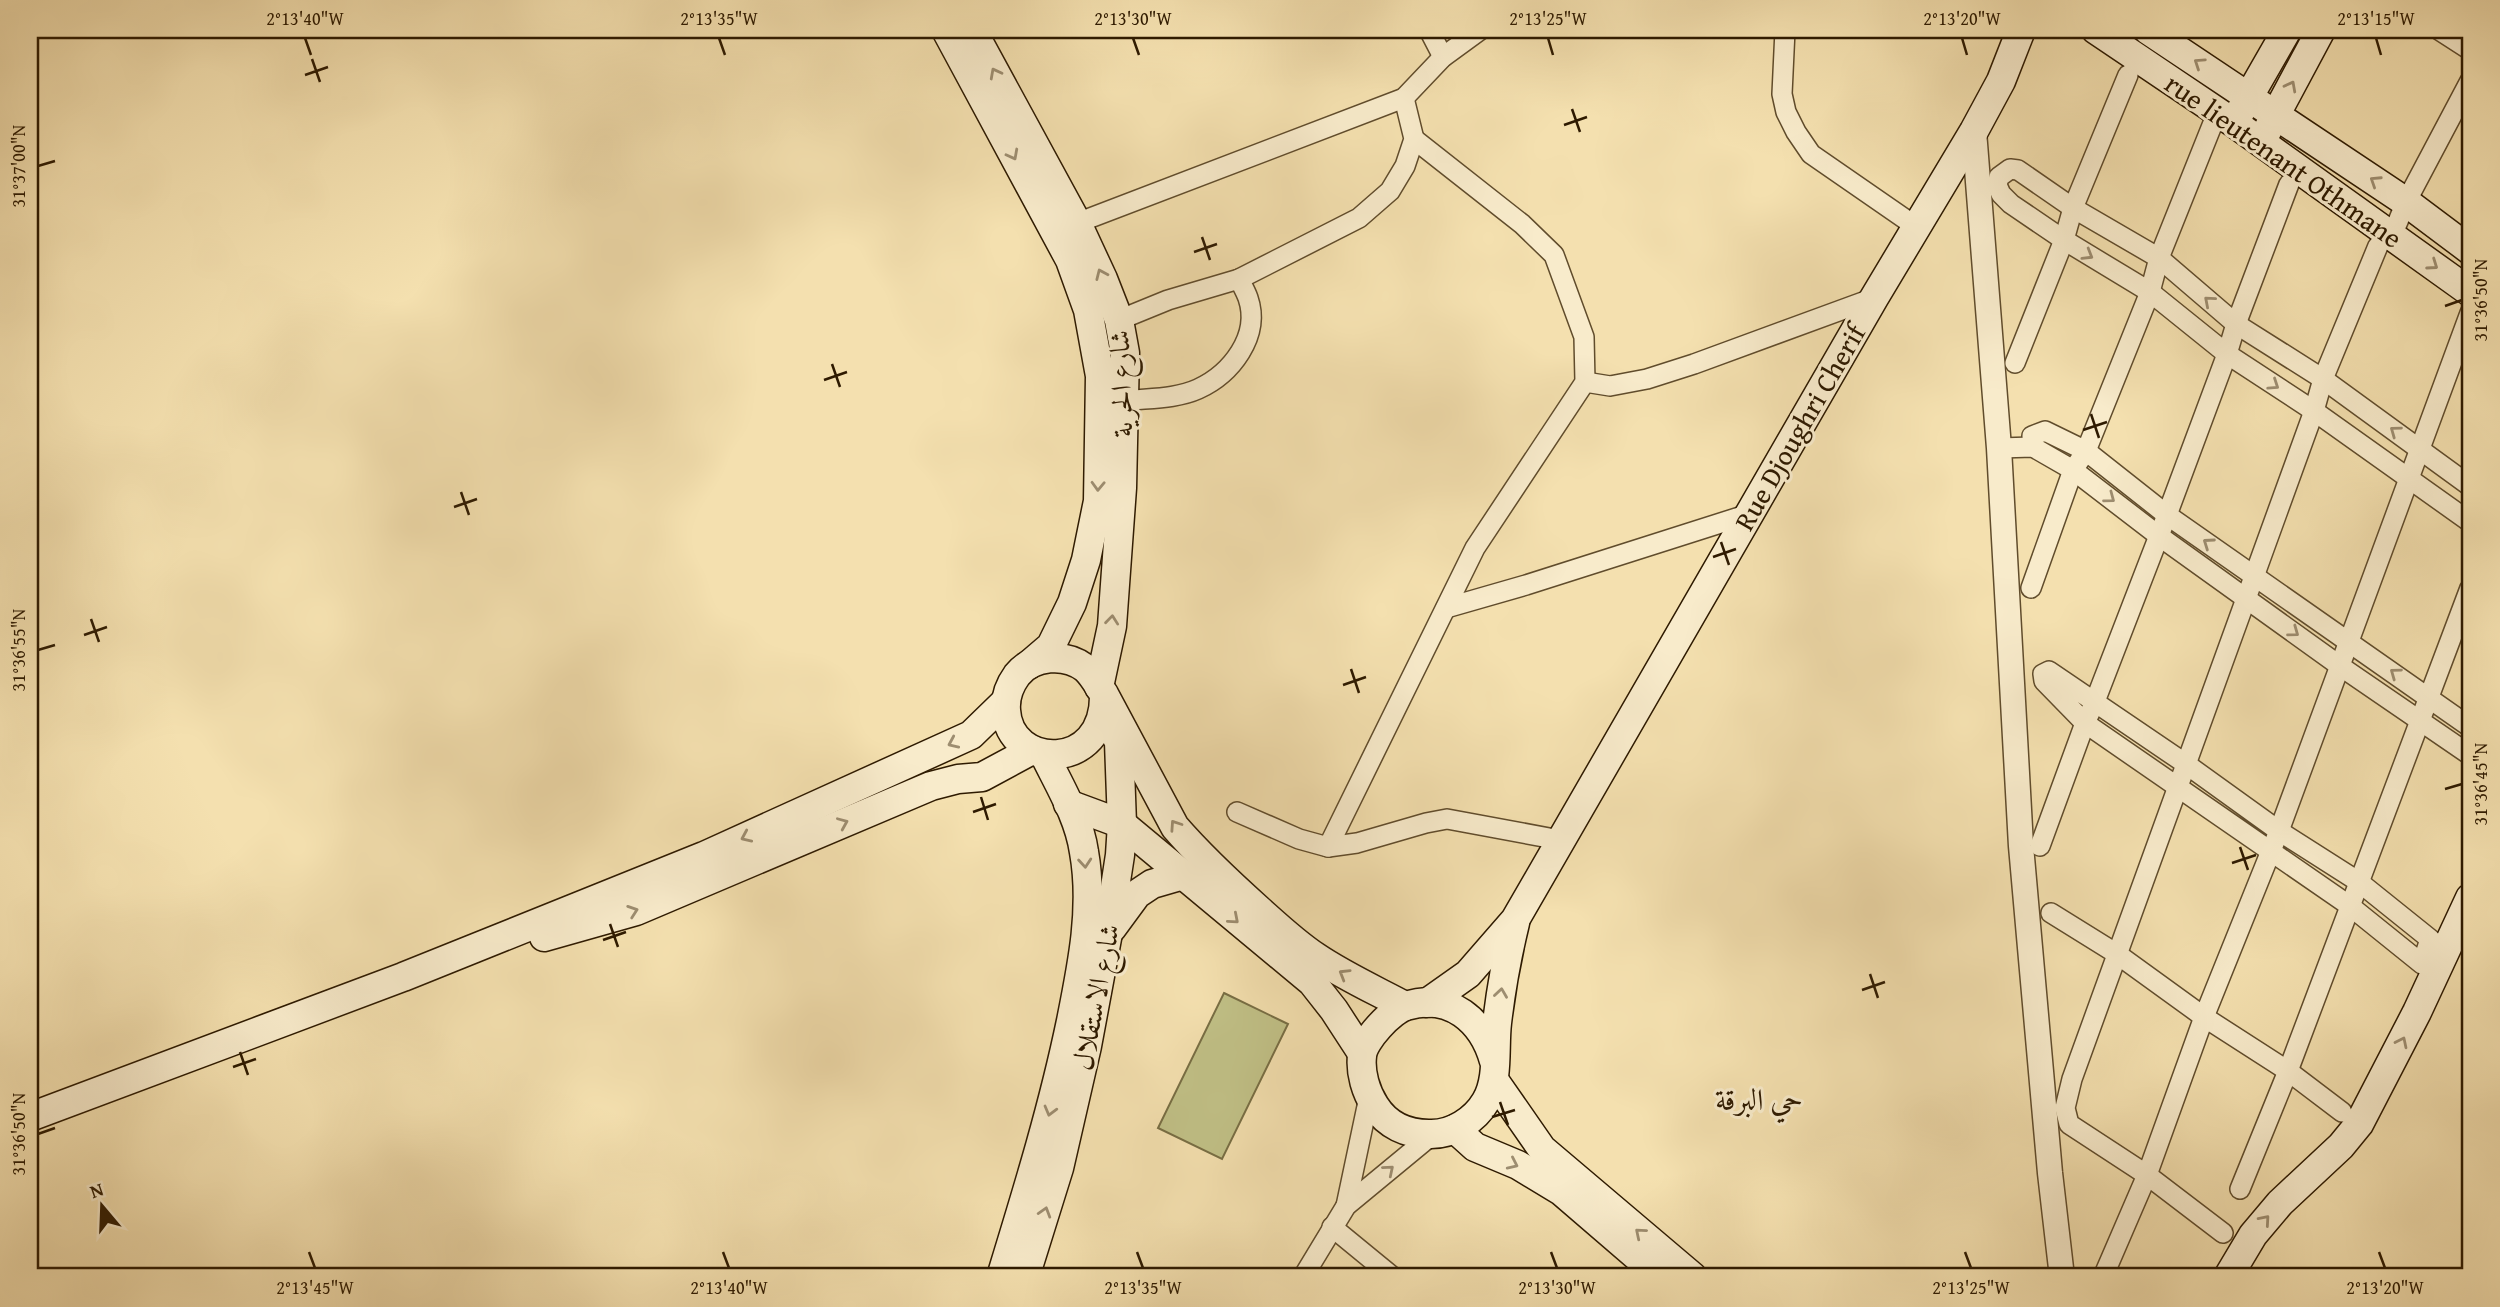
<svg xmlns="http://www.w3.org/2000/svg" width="2500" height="1307" viewBox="0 0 2500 1307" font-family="'Gentium Book Plus',Amiri,serif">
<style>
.green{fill:#c1c187;stroke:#786e44;stroke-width:2}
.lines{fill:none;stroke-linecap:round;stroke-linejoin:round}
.minor-casing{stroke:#604c2c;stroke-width:22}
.tertiary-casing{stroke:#604c2c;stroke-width:27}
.secondary-casing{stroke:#2e1a00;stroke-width:31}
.minor{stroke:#f8ebcb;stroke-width:19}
.tertiary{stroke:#f8ebcb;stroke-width:24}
.secondary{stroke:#f8ebcb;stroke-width:28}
.oneway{stroke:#9d8d70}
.ticks{fill:none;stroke:#2e1a00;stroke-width:2.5}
.labels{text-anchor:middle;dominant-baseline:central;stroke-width:6;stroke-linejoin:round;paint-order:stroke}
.street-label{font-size:28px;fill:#2e1a00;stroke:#f8ebcb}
.neighbourhood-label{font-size:30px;fill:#2e1a00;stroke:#f8ebcb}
.neatline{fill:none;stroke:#2e1a00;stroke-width:2.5}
.ticks-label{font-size:18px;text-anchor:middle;fill:#2e1a00}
</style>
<rect width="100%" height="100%" fill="#f4e0af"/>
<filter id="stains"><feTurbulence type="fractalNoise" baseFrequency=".00286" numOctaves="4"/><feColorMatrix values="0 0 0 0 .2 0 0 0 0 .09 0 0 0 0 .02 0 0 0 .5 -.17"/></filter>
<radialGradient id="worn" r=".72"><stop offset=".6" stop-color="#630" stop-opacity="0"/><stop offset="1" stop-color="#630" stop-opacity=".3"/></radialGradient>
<!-- green -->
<path class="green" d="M1224 993 1288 1024 1222 1159 1158 1128Z"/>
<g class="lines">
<!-- minor casing -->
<g class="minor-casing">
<g id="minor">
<path d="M1429 30 1443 57"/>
<path d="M1785 30 1782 94 1786 112 1796 132 1811 154 1918 228"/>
<path d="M2439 30 2470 50"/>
<path d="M1077 223 1404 98 1443 57 1480 30"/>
<path d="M2392 236 2406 202 2470 81"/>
<path d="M1119 320 1168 300 1239 279 1359 218 1390 191 1405 166 1414 139 1404 98"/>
<path d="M2015 363 2064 240 2073 208 2128 75"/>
<path d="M1585 382 1610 386 1647 379 1694 364 1874 298"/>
<path d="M1124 401C1148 398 1176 399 1198 389 1231 374 1261 336 1248 298 1246 292 1242 285 1239 279"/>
<path d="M2033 447 2032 436 2045 431 2086 451 2167 515 2470 727"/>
<path d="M1999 448 2033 447 2073 470 2159 536 2340 666 2470 755"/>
<path d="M2470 486 2323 379 2236 324 2159 258 2073 208 2018 170 2010 169 1999 177 1997 185 2001 194 2011 204 2064 240 2150 292 2227 354 2314 411 2470 522"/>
<path d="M2031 588 2073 470 2086 451 2150 292 2159 258 2213 123"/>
<path d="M1446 608 1526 585 1749 514"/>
<path d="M2049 671 2186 764 2279 831 2359 882 2430 939 2422 964 2350 906 2085 723 2044 681 2043 674Z"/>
<path d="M1237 812 1299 839 1328 847 1357 843 1426 823 1447 819 1560 840"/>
<path d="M2040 846 2085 723 2094 704 2167 515 2227 354 2236 324 2289 184"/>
<path d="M1328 847 1475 548 1585 382 1584 337 1554 255 1522 224 1414 139"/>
<path d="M2051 913 2117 954 2204 1017 2288 1071 2342 1112"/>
<path d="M2240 1189 2288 1071 2470 588"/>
<path d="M1346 1206 1369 1097"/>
<path d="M1332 1227 1393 1277"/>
<path d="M2223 1233 2147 1175 2069 1124 2065 1108 2072 1079 2314 411 2323 379 2378 246"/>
<path d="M1303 1277 1346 1206 1432 1135"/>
<path d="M2103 1277 2147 1175 2204 1017 2279 831 2470 313"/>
</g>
</g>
<!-- tertiary casing -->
<g class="tertiary-casing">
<path id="tertiary" d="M1974 131 1999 448 2021 846 2050 1173 2062 1277"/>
</g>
<!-- secondary casing -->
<g class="secondary-casing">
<g id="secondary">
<path d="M946 30 1070 260 1088 310 1100 376 1098 501 1086 560 1072 603 1051 646 1030 664"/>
<path d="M972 30 1077 223 1103 279 1119 320 1125 353 1122 488 1112 626 1099 687"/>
<path d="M2096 30 2234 123 2470 292"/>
<path d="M2148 30 2406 202 2470 250"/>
<path d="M2240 112 2287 30"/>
<path d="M2267 131 2321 30"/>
<path d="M1104 694C1106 773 1009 770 1006 710 1005 697 1009 686 1017 675 1033 655 1065 653 1085 668 1093 675 1098 685 1104 694L1175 827C1201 857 1229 883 1258 909 1277 926 1295 943 1316 957 1344 976 1375 990 1405 1006"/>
<path d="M1068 804 1122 824 1312 982 1334 1010 1362 1053"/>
<path d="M1112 928 1137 894 1152 884 1183 875"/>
<path d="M544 937 636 911 931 786 958 779 982 777 1032 750"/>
<path d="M1427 1003 1468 974 1515 920 1874 298 1974 131 2001 81 2021 30"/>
<path d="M1494 1061C1483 1021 1450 992 1406 1006 1392 1010 1363 1040 1362 1056 1360 1073 1366 1092 1375 1106 1387 1125 1407 1134 1429 1134 1452 1135 1475 1120 1486 1101 1499 1079 1494 1048 1497 1023 1501 989 1507 956 1515 923"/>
<path d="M1494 1080 1542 1149 1693 1277"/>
<path d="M30 1117 403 977 704 856 971 735 1006 701"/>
<path d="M1455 1129 1475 1147 1518 1165 1561 1191 1661 1277"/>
<path d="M1001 1277C1027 1192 1053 1108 1071 1021 1082 966 1094 908 1084 852 1079 817 1059 785 1044 754"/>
<path d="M1025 1277 1059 1168 1087 1046 1108 933 1120 855 1122 824 1119 742 1112 728"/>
<path d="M2228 1277 2253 1235 2280 1203 2341 1146 2359 1124 2417 1012 2470 898"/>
</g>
</g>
<!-- minor -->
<use href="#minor" class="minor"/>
<!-- tertiary -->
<use href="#tertiary" class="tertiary"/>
<!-- secondary -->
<use href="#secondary" class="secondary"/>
</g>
<!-- one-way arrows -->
<defs><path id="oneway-chevron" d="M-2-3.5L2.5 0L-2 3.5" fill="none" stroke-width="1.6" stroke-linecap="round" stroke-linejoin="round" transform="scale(1.75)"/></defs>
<g class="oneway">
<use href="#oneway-chevron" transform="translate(2199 63) rotate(-146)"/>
<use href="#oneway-chevron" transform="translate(995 73) rotate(-118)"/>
<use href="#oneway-chevron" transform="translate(2291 86) rotate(-62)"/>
<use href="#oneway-chevron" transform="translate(1013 155) rotate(62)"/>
<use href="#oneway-chevron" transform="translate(2375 181) rotate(-147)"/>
<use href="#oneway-chevron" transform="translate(2088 255) rotate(31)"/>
<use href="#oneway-chevron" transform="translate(2433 265) rotate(35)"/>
<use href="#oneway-chevron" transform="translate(1101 274) rotate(-114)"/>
<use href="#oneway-chevron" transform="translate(2209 301) rotate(-139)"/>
<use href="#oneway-chevron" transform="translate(2274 385) rotate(34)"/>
<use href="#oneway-chevron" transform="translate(2395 431) rotate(-144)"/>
<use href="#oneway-chevron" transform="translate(1098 486) rotate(92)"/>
<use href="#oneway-chevron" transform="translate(2110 498) rotate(37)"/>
<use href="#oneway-chevron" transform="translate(2208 543) rotate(-145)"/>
<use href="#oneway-chevron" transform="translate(1112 620) rotate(-84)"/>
<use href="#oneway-chevron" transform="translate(2294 632) rotate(36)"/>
<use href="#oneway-chevron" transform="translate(2395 673) rotate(-144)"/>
<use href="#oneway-chevron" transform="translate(953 743) rotate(156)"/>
<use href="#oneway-chevron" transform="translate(843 823) rotate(-23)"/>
<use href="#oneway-chevron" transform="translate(1175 825) rotate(-124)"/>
<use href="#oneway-chevron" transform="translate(746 837) rotate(156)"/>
<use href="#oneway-chevron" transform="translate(1085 863) rotate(85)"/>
<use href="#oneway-chevron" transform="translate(633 911) rotate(-19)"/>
<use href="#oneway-chevron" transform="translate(1234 919) rotate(41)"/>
<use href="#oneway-chevron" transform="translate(1344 974) rotate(-149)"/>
<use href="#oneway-chevron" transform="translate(1501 993) rotate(-82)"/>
<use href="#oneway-chevron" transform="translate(2402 1042) rotate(-64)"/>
<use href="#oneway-chevron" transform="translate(1050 1111) rotate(105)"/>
<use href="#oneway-chevron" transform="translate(1513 1164) rotate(25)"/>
<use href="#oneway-chevron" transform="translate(1389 1170) rotate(-40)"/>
<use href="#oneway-chevron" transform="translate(1045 1212) rotate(-73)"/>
<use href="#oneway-chevron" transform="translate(2265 1220) rotate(-49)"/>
<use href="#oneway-chevron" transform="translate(1640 1233) rotate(-140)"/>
</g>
<!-- ticks -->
<path class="ticks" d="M305 38 311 55M719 38 725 55M1133 38 1139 55M1548 38 1553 55M1962 38 1967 55M2376 38 2381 55M312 59 320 82M305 75 328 67M1572 109 1580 132M1564 125 1587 117M38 166 55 161M1202 237 1210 260M1194 252 1217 244M2445 306 2462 300M832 364 840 387M824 380 847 372M2091 414 2099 438M2083 430 2107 422M461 492 469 515M454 507 477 499M1721 542 1729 565M1713 557 1736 549M91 619 99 642M84 635 107 627M38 650 55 645M1351 669 1359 693M1343 685 1366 677M2445 789 2462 784M981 797 988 820M973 812 996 804M2240 847 2248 870M2232 863 2256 855M610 924 618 947M603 940 626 932M1870 974 1878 998M1862 990 1885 982M240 1052 248 1075M233 1067 256 1059M1500 1102 1508 1125M1492 1117 1515 1110M38 1134 55 1128M309 1252 315 1268M723 1252 729 1268M1137 1252 1143 1268M1551 1252 1557 1268M1965 1252 1971 1268M2379 1252 2385 1268"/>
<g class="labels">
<!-- street labels -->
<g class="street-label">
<text transform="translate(2284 160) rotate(35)">rue lieutenant Othmane</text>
<text transform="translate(1120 384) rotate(-92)">شارع الحرية</text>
<text transform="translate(1799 427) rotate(-60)">Rue Djoughri Cherif</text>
<text transform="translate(1095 997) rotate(-79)">شارع الاستقلال</text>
</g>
<!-- neighbourhood labels -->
<g class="neighbourhood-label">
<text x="1759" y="1099">حي البرقة</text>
</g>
</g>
<!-- margin -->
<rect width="2500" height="1307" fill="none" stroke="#f4e0af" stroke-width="77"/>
<!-- north arrow -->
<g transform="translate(102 1206) rotate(341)" stroke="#f8ebcb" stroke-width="5" paint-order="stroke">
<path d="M0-5L12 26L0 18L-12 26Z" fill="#2e1a00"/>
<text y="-10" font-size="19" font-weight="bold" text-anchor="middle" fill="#2e1a00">N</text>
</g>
<rect x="38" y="38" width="2424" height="1230" class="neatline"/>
<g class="ticks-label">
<text x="305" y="25">2°13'40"W</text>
<text x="719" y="25">2°13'35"W</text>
<text x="1133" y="25">2°13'30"W</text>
<text x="1548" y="25">2°13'25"W</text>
<text x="1962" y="25">2°13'20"W</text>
<text x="2376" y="25">2°13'15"W</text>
<text transform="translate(19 166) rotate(-90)" y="6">31°37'00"N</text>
<text transform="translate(2481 300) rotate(-90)" y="6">31°36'50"N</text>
<text transform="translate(19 650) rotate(-90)" y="6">31°36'55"N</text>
<text transform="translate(2481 784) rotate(-90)" y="6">31°36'45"N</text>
<text transform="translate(19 1134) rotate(-90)" y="6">31°36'50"N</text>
<text x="315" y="1294">2°13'45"W</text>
<text x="729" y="1294">2°13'40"W</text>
<text x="1143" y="1294">2°13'35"W</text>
<text x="1557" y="1294">2°13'30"W</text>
<text x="1971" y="1294">2°13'25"W</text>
<text x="2385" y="1294">2°13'20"W</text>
</g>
<rect width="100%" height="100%" filter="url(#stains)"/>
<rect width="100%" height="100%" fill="url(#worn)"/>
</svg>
